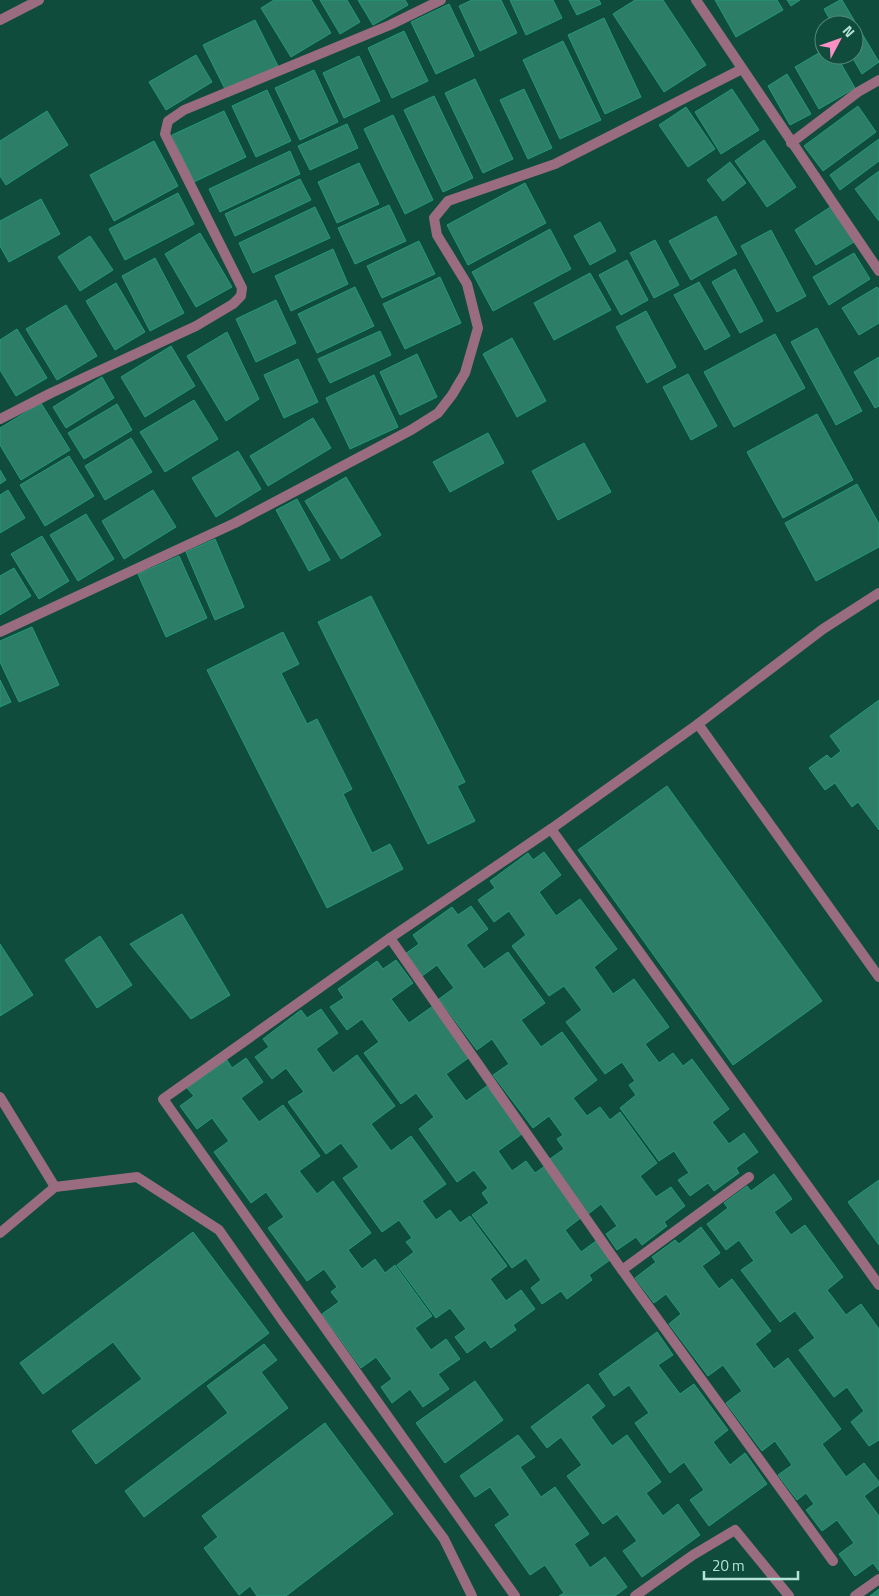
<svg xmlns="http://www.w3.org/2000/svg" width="879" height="1596" viewBox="0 0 879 1596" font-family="'Titillium Web',sans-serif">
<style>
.building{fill:#2d7e67;stroke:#23987a}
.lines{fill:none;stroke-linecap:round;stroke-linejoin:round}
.minor{stroke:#9a6c80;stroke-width:10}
</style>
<rect width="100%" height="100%" fill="#104c3c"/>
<!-- building -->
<g class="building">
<path d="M274 0H311L331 33 291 57 261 8Z"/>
<path d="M320 0H347L360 22 340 34Z"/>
<path d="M358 0H405L408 5 373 25Z"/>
<path d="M472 0H501L517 33 480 51 459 6Z"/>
<path d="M510 0H553L562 18 526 35Z"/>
<path d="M569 0H599L601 4 577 15Z"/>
<path d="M635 0H663L706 65 664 92 613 14Z"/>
<path d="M715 0H777L783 10 736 37Z"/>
<path d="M787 0H800L791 6Z"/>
<path d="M840 0H842L879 62 862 74 851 55H854V25H833L824 9Z"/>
<path d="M449 4 474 56 436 74 411 22Z"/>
<path d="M604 18 641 97 605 114 568 35Z"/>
<path d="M255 20 278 66 226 91 203 45Z"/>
<path d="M404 31 428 81 392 98 368 48Z"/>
<path d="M563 41 601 120 560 139 523 60Z"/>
<path d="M824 50V55H836L855 88 819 109 795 67Z"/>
<path d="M196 55 212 82 166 110 149 82Z"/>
<path d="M359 56 380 101 344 118 323 73Z"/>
<path d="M314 70 338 122 300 140 275 88Z"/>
<path d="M787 74 811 114 790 125 768 86Z"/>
<path d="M475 79 513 159 483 173 445 93Z"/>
<path d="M524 89 552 148 528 159 500 100Z"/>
<path d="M732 89 759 130 721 154 695 112Z"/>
<path d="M267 90 291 141 256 157 232 106Z"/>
<path d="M434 96 473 178 443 192 404 110Z"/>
<path d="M858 106 876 132 823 171 804 146Z"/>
<path d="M686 107 715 149 688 167 659 125Z"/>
<path d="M47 111 68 145 6 185 0 176V141Z"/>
<path d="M224 111 246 157 194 182 172 135Z"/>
<path d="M393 115 433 200 405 214 364 129Z"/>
<path d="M347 124 358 148 310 170 298 146Z"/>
<path d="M879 139V161L840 190 830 175Z"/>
<path d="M764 140 796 187 767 207 735 161Z"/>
<path d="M154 141 178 186 114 221 90 175Z"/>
<path d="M290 151 300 174 220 212 209 189Z"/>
<path d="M730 162 746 183 723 201 707 180Z"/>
<path d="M359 163 379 204 337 223 318 182Z"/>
<path d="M879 171V221L855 189Z"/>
<path d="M300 179 311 200 235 236 225 214Z"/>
<path d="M525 183 546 223 468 265 447 225Z"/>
<path d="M178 193 194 224 125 260 109 229Z"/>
<path d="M41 199 60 234 9 262 0 246V221Z"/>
<path d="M389 205 406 241 355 264 338 228Z"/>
<path d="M832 206 854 242 816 265 795 230Z"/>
<path d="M315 207 330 238 253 273 239 243Z"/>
<path d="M716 216 737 254 691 280 669 241Z"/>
<path d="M600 222 616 251 590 265 574 236Z"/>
<path d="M550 229 571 269 493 311 472 272Z"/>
<path d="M771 230 806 296 777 312 741 246Z"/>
<path d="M200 233 232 287 196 307 165 254Z"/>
<path d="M90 236 113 270 80 291 58 257Z"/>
<path d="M655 240 679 285 654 298 630 253Z"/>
<path d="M419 241 435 274 382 298 367 266Z"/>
<path d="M333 249 348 284 291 311 275 276Z"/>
<path d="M854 253 870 279 829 305 813 277Z"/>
<path d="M155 258 184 313 150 331 122 276Z"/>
<path d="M627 260 648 300 621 315 599 275Z"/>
<path d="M735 269 763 321 740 333 712 282Z"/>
<path d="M590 273 611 310 554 340 534 303Z"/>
<path d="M440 277 461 323 405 349 383 304Z"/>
<path d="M699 282 730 336 705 350 674 295Z"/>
<path d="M116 283 145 332 115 350 86 301Z"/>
<path d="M355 287 374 326 317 353 298 314Z"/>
<path d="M877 287 879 289V323L859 335 842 308Z"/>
<path d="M276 300 296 343 256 362 236 319Z"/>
<path d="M66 305 97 356 57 380 26 329Z"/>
<path d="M646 311 676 367 647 383 616 327Z"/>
<path d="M817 328 862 411 836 425 791 342Z"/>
<path d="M17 329 47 378 16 396 0 370V340Z"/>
<path d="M380 331 391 355 330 383 318 359Z"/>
<path d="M227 332 259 399 226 421 187 356Z"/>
<path d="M775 334 805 388 734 427 704 372Z"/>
<path d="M512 338 546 401 517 417 483 354Z"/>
<path d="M171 346 195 386 145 417 121 377Z"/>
<path d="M417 354 437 397 400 415 380 372Z"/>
<path d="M879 357V406L875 408 854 372Z"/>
<path d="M298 359 318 402 284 418 264 375Z"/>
<path d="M688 374 717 426 691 440 663 387Z"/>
<path d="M374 375 398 427 350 449 326 398Z"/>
<path d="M102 377 114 398 66 428 53 407Z"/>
<path d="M194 400 218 439 165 472 140 432Z"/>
<path d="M41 403 70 450 21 480 0 445V428Z"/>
<path d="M117 404 132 430 84 459 68 433Z"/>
<path d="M817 414 853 480 783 518 747 452Z"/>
<path d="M313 418 331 448 268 486 250 456Z"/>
<path d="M488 433 504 463 450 492 433 462Z"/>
<path d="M131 438 152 472 105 500 85 466Z"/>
<path d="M584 443 611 492 558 520 532 471Z"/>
<path d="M238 451 261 489 216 517 192 478Z"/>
<path d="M69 456 94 496 45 526 20 485Z"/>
<path d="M0 470 6 480 0 484Z"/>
<path d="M346 477 381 535 341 559 305 501Z"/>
<path d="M857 484 879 524V547L816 581 785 523Z"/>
<path d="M8 490 25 518 0 533V495Z"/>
<path d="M153 490 176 527 124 559 102 521Z"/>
<path d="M297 499 330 560 309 571 276 510Z"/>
<path d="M86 514 114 559 78 581 50 535Z"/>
<path d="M42 536 69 581 39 599 11 554Z"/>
<path d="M215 539 244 607 215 620 186 552Z"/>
<path d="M179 556 207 618 166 637 138 574Z"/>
<path d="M14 568 31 596 0 615V576Z"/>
<path d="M371 596 465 782 457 786 475 821 428 844 318 622Z"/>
<path d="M32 627 59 685 19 702 0 662V641Z"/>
<path d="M283 632 299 664 281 673 307 724 317 719 352 789 343 794 372 853 390 844 403 869 327 908 207 670Z"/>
<path d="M0 680 11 702 0 707Z"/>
<path d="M879 700V830L858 802 852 807 835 783 825 790 809 768 827 755 831 759 841 751 830 736Z"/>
<path d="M667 786 822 1001 733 1065 578 850Z"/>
<path d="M544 852 561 875 539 892 556 916 580 899 617 949 594 967 613 994 634 979 669 1027 645 1044 659 1063 673 1053 683 1066 692 1059 729 1109 712 1122 729 1144 744 1133 758 1152 736 1168 739 1173 714 1191 708 1183 690 1196 678 1180 689 1173 674 1151 659 1161 620 1108 636 1095 629 1085 635 1081 622 1062 605 1074 566 1022 582 1010 564 986 549 996 512 946 526 935 509 911 494 922 478 900 495 888 490 881 528 853 533 860Z"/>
<path d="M471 906 488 929 466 945 484 969 508 952 545 1003 521 1020 541 1047 562 1032 597 1080 573 1098 587 1116 600 1107 610 1120 620 1112 657 1163 640 1176 656 1197 671 1187 685 1206 664 1222 667 1226 642 1245 636 1237 617 1250 606 1234 617 1226 601 1204 587 1215 547 1161 564 1149 557 1139 563 1135 549 1116 533 1128 493 1075 509 1064 492 1039 477 1050 439 999 454 988 437 965 422 976 405 954 419 944 413 935 452 907 458 915Z"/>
<path d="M182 914 230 995 191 1019 130 944Z"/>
<path d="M100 936 132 985 97 1008 65 960Z"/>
<path d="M0 944 33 995 0 1016Z"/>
<path d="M396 960 413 983 391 999 409 1023 433 1006 470 1057 446 1074 466 1101 487 1086 522 1134 498 1151 512 1171 526 1161 535 1173 545 1166 582 1217 565 1230 581 1252 596 1241 610 1260 589 1275 592 1280 567 1299 561 1291 542 1304 531 1288 541 1280 526 1258 512 1268 472 1215 489 1203 482 1193 488 1188 474 1170 457 1182 419 1129 434 1117 416 1093 401 1104 364 1053 379 1042 362 1019 347 1030 330 1007 344 998 338 989 377 961 383 969Z"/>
<path d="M321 1009 338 1033 316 1049 333 1073 357 1055 395 1106 371 1124 391 1151 411 1136 446 1184 422 1201 436 1220 450 1210 460 1223 470 1216 507 1266 490 1279 506 1301 521 1290 535 1309 513 1325 516 1330 491 1348 485 1340 467 1353 455 1337 466 1329 450 1308 436 1318 397 1265 414 1252 406 1242 412 1238 399 1220 382 1232 343 1178 359 1167 341 1143 326 1154 288 1102 304 1092 286 1068 272 1079 255 1057 269 1047 263 1039 301 1010 307 1018Z"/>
<path d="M246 1058 263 1082 241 1098 259 1122 283 1105 320 1156 299 1171 317 1194 333 1181 371 1233 348 1250 362 1269 375 1259 385 1273 395 1265 432 1316 415 1328 431 1350 446 1339 460 1359 438 1374 449 1389 423 1407 410 1389 392 1403 381 1387 392 1379 376 1357 361 1368 322 1314 339 1302 331 1292 337 1287 324 1269 307 1281 268 1228 284 1217 266 1192 251 1203 214 1152 229 1141 212 1118 197 1129 180 1106 194 1096 187 1088 227 1060 232 1068Z"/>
<path d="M774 1174 792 1199 774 1212 791 1235 805 1225 843 1277 827 1290 846 1315 861 1304 879 1329V1440L869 1446 851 1422 864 1411 847 1387 834 1397 799 1350 815 1338 795 1311 780 1322 741 1270 754 1261 739 1240 726 1250 707 1224 728 1208 724 1203 747 1186 751 1191Z"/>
<path d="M879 1180V1245L848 1202Z"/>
<path d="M701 1227 720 1253 702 1266 719 1289 732 1279 771 1331 755 1344 774 1369 788 1358 841 1429 822 1444 846 1477 864 1463 879 1482V1485L864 1496 879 1516V1571L873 1563 855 1576 839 1554 854 1543 837 1520 822 1531 806 1510 814 1504 806 1493 797 1500 778 1475 792 1465 775 1441 762 1451 726 1403 742 1391 723 1365 708 1376 669 1324 681 1314 666 1294 654 1303 635 1278 656 1262 652 1257 675 1240 679 1244Z"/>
<path d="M193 1232 269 1333 96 1464 72 1431 142 1379 113 1342 43 1394 20 1363Z"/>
<path d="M657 1332 673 1355 658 1365 680 1394 694 1384 728 1430 713 1442 730 1465 745 1453 767 1484 709 1526 690 1500 704 1490 684 1462 670 1473 635 1423 649 1413 629 1385 614 1396 599 1374Z"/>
<path d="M264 1344 277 1360 261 1372 288 1408 144 1517 125 1491 228 1413 207 1386Z"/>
<path d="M475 1381 503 1420 445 1463 416 1423Z"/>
<path d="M588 1384 605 1406 591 1417 612 1446 627 1435 661 1482 646 1493 663 1516 678 1504 700 1535 642 1577 623 1551 637 1541 617 1514 603 1524 567 1476 582 1465 561 1437 547 1448 531 1427Z"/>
<path d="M325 1423 393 1514 286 1596H257L250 1586 239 1595 204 1548 218 1537 202 1516Z"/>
<path d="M518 1435 535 1457 520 1467 541 1497 555 1487 589 1534 574 1544 590 1568 605 1557 627 1587 615 1596H559L564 1593 545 1565 530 1575 495 1525 510 1515 490 1487 475 1497 460 1476Z"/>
<path d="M879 1589V1596H870Z"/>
</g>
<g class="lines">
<!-- minor -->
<g class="minor">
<path d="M696 0 879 271"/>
<path d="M0 20 39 0"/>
<path d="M791 143 858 92 879 80"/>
<path d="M0 419 51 393 196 326 233 304 241 296 242 288 165 134 168 121 184 110 390 25 441 0"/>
<path d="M0 632 235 523 411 430 438 413 452 395 465 373 478 328 467 284 437 235 434 218 448 201 555 164 742 69"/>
<path d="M698 724 879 977"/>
<path d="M551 829 879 1285"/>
<path d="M390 938 622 1270 833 1561"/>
<path d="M0 1097 55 1187"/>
<path d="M0 1233 55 1187 137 1177 219 1230 282 1320 444 1539 472 1596"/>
<path d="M622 1270 749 1177"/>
<path d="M515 1596 163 1099 390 938 551 829 698 724 823 629 879 593"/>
<path d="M635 1596 693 1555 735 1530 789 1596"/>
<path d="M855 1596 879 1579"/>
</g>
</g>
<!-- north arrow -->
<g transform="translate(839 40) rotate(49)"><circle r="24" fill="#104c3c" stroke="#528978"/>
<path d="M0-4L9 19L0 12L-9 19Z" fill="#fc8fc3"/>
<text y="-8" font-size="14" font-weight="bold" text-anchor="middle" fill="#b4e4d3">N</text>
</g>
<!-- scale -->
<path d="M704 1571v8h94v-8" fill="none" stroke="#b4e4d3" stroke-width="2.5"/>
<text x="712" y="1571" font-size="15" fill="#b4e4d3" stroke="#104c3c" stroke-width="4" paint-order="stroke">20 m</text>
</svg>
